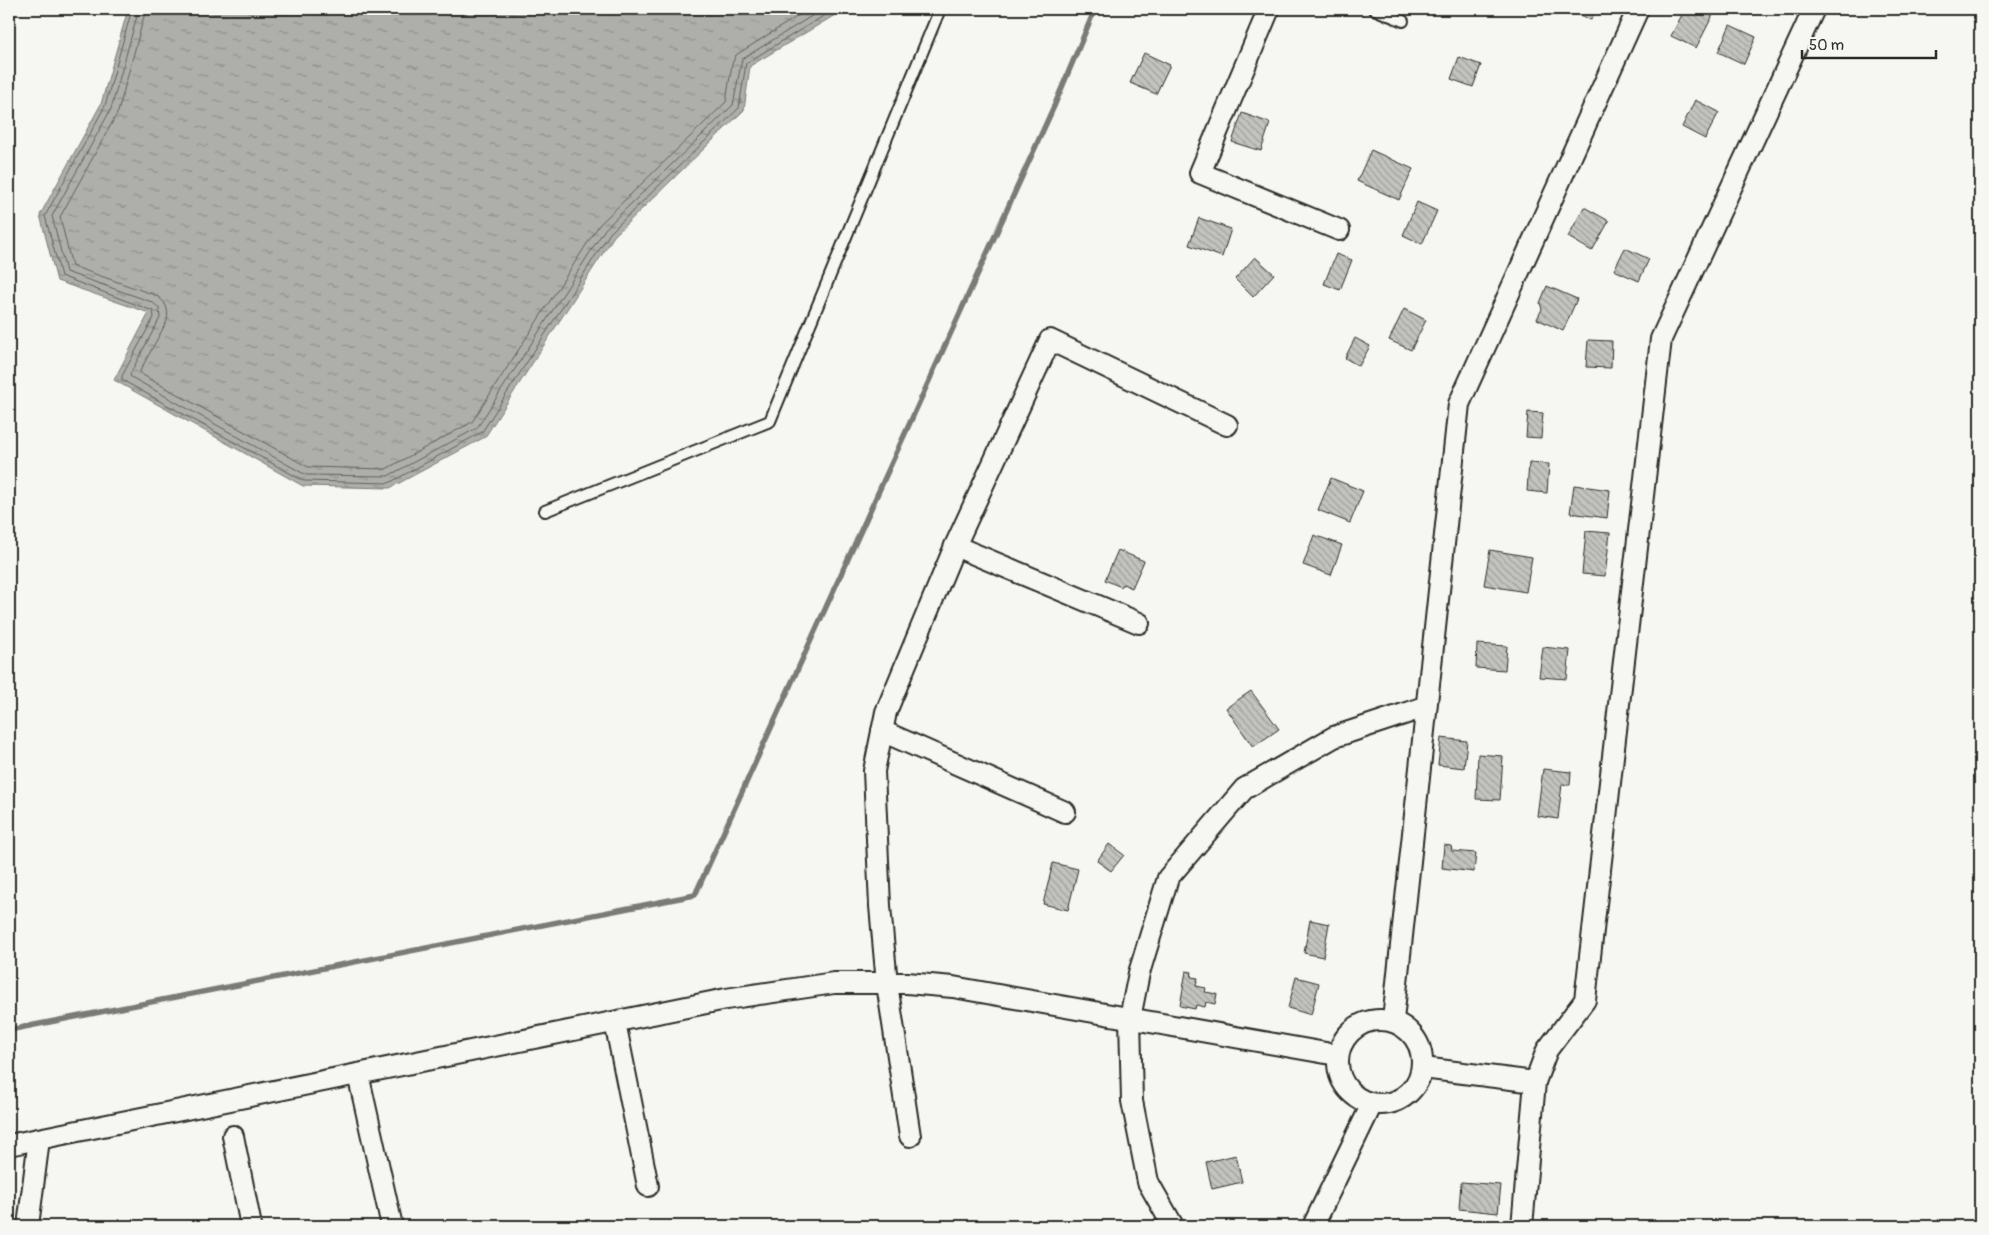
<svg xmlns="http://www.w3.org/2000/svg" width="1989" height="1235" viewBox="0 0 1989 1235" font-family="Pangolin,sans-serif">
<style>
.water{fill:url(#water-ripples);stroke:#7a7a78}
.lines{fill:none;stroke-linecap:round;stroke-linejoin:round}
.shore{stroke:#5f5f5e;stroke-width:1}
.stream{stroke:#7a7a78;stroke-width:5.5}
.building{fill:url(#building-back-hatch);stroke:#2b2b2b}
.service-casing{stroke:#2b2b2b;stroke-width:14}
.minor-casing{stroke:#2b2b2b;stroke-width:24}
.service{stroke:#f6f6f2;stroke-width:10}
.minor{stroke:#f6f6f2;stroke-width:20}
</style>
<defs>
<pattern id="water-ripples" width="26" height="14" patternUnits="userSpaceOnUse" patternTransform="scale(1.25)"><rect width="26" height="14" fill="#aeaeab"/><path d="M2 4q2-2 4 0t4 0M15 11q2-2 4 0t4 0" fill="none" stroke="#8e8e8b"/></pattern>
<pattern id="building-back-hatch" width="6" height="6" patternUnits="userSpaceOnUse" patternTransform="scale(1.25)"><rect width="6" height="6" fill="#c3c3c0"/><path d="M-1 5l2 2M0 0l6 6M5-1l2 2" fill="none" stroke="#9f9f9c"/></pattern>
</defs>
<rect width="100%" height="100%" fill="#f6f6f2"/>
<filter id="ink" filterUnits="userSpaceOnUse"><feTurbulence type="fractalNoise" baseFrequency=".02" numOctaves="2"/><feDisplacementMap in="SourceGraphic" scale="10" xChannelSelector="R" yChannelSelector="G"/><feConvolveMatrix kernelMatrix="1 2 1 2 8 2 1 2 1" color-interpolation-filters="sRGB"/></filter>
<g filter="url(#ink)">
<!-- water -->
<path class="water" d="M128 9H845L750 66 744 110 614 236 485 437 390 488 303 486 114 380 149 313 57 281 40 215 101 104Z"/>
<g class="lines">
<!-- shore -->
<g class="shore">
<path d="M132 9 105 106 45 216 61 276 153 311 154 317 122 376V380L304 481 389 483 482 432 610 233 739 108 746 63 835 9"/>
<path d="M139 9 111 109 52 216 66 272 152 302 159 308 160 318 130 374 131 377 306 475 388 476 477 428 605 229 733 105 742 59 823 9"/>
<path d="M146 9 118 112 60 217 72 266 155 295C166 301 169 309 167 321L140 371 141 374 308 467 386 469 472 422 599 225 726 102 732 64 736 55 809 9"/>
</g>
<!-- stream -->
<path class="stream" d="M9 1030 695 895 1055 104 1095 9"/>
</g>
<!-- building -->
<g class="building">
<path d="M1566 9H1596L1591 20Z"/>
<path d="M1685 9H1710L1715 11 1696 48 1671 36Z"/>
<path d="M1730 25 1756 37 1744 64 1718 52Z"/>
<path d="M1144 53 1170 65 1156 94 1130 83Z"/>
<path d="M1459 57 1481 65 1473 87 1451 79Z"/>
<path d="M1695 100 1719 112 1705 139 1682 127Z"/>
<path d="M1242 113 1270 123 1261 151 1232 142Z"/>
<path d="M1371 150 1413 169 1399 200 1357 181Z"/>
<path d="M1417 202 1437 211 1422 244 1403 235Z"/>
<path d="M1584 207 1609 221 1592 251 1568 237Z"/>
<path d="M1199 218 1231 229 1222 257 1189 245Z"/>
<path d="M1625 248 1649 259 1639 281 1614 270Z"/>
<path d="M1336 254 1352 260 1340 290 1324 284Z"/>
<path d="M1255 257 1274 274 1253 297 1235 279Z"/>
<path d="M1547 286 1577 299 1563 331 1537 319 1542 309 1540 303Z"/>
<path d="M1404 309 1426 320 1411 350 1389 340Z"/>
<path d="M1355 338 1370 346 1359 366 1345 358Z"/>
<path d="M1588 340 1612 341 1611 368 1586 367Z"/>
<path d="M1528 412 1543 413 1541 438 1526 437Z"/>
<path d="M1529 463 1549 464 1547 493 1527 491Z"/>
<path d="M1331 478 1363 491 1350 523 1318 510Z"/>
<path d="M1574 485 1610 490 1607 518 1570 513Z"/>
<path d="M1586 531 1610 533 1605 576 1582 574Z"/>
<path d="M1314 535 1342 545 1331 575 1303 565Z"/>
<path d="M1118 550 1144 561 1132 588 1123 584 1121 587 1105 580Z"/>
<path d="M1490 550 1532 557 1526 592 1484 585Z"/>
<path d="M1477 644 1507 646 1505 670 1476 668Z"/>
<path d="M1543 647 1570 650 1567 679 1539 677Z"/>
<path d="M1251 691 1279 729 1253 747 1226 708Z"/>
<path d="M1441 738 1467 741 1464 768 1438 765Z"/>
<path d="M1478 754 1503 756 1500 800 1476 799Z"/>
<path d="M1543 769 1571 772 1570 785 1562 784 1558 819 1537 816Z"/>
<path d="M1109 844 1124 855 1111 871 1097 861Z"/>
<path d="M1444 845 1451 846 1452 851 1476 853 1474 872 1442 868Z"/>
<path d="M1053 863 1078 869 1068 910 1043 904Z"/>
<path d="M1310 920 1329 924 1323 957 1304 953Z"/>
<path d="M1186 971 1192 972 1191 977 1198 978 1196 986 1206 988 1205 992 1217 994 1215 1004 1206 1002 1205 1007 1196 1005 1195 1009 1180 1006Z"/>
<path d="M1296 977 1319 983 1311 1015 1288 1008Z"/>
<path d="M1236 1155 1242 1182 1212 1189 1206 1162Z"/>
<path d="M1461 1182 1501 1185 1498 1213 1459 1209Z"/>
</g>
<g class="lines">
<!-- service casing -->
<g class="service-casing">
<g id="service">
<path d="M1374 9 1403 21"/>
<path d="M545 511 770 421 940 9"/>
</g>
</g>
<!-- minor casing -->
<g class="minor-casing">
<g id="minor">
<path d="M1269 9 1200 173 1339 230"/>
<path d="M955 546 1139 623"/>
<path d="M882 731 1065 812"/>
<circle cx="1380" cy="1062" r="42"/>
<path d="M1393 1020 1459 404 1638 9"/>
<path d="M615 1022 648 1186"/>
<path d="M1423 1068 1535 1082"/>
<path d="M358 1074 392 1226"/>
<path d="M233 1136 251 1226"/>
<path d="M910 1136 887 984 880 906 874 771 886 712 955 546 1050 340 1227 425"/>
<path d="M9 1145 726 999 834 983H907L953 987 1337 1055"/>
<path d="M28 1226 39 1139"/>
<path d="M1173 1226 1148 1182 1132 1101 1130 1018 1139 973 1168 878 1244 789 1334 737 1425 707"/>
<path d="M1313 1226 1372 1104"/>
<path d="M1522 1226 1535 1082 1547 1050 1585 1000 1661 339 1814 9"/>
</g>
</g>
<!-- service -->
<use href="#service" class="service"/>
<!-- minor -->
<use href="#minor" class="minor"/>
</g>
</g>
<!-- margin -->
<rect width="1989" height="1235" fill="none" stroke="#f6f6f2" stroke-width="30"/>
<rect x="15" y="15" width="1959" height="1205" fill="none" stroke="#2b2b2b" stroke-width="2" filter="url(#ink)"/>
<!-- scale -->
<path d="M1802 50v8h134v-8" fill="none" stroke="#2b2b2b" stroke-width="2.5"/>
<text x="1809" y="50" font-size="15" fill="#2b2b2b" stroke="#f6f6f2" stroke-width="4" paint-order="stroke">50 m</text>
</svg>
